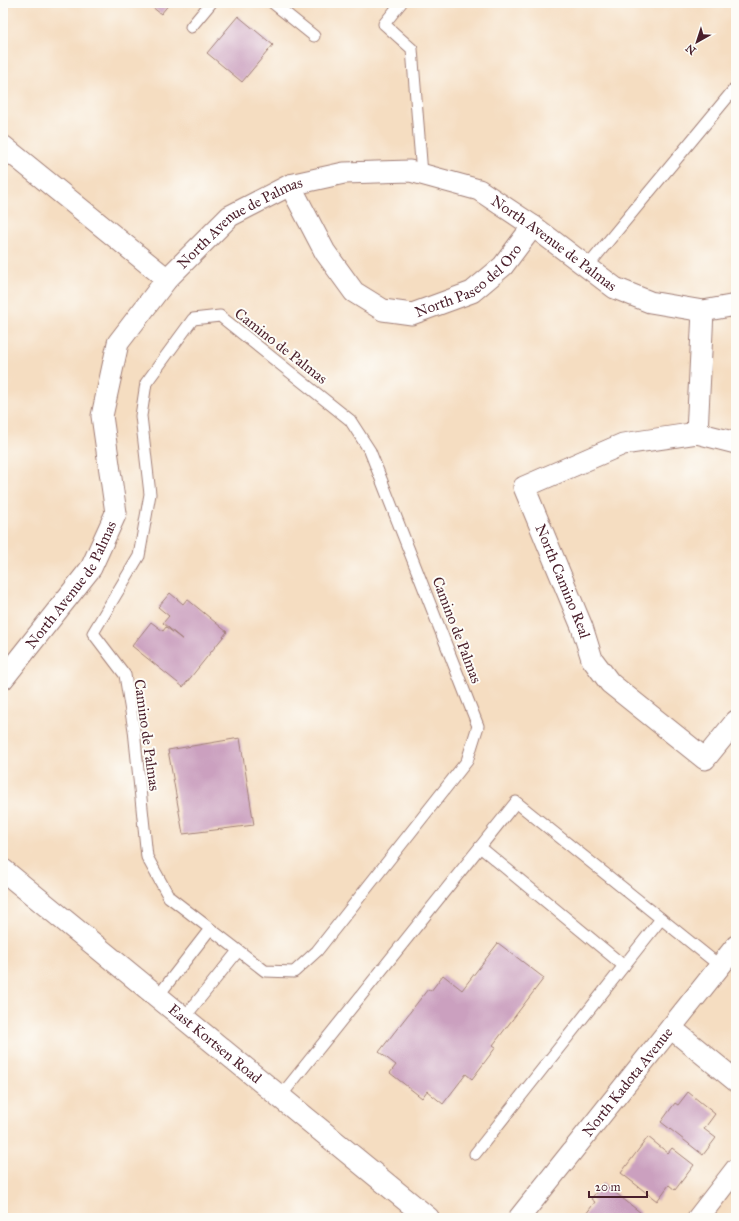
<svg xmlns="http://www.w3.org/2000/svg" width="739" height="1221" viewBox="0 0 739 1221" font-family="'IM FELL Great Primer',serif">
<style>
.building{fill:#cba0bf}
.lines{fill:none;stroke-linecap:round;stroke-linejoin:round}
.lane-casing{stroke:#a07e76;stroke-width:13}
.street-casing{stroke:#a07e76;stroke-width:23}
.secondary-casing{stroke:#a07e76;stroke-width:24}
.lane{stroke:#fff;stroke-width:11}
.street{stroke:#fff;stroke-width:21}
.secondary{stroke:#fff;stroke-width:22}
.labels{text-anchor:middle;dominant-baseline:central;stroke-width:4;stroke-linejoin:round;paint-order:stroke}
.street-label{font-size:15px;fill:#4a1f2b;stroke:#fdfcf7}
</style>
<rect width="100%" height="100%" fill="#fdfcf7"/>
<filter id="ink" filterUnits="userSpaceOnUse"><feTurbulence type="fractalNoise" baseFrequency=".025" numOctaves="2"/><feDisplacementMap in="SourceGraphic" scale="8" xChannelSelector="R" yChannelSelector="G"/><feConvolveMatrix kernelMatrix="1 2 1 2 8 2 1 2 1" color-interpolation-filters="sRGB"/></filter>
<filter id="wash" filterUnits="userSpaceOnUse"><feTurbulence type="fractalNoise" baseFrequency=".012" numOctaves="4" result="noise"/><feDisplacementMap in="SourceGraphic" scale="16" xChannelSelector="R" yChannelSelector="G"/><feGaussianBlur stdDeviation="0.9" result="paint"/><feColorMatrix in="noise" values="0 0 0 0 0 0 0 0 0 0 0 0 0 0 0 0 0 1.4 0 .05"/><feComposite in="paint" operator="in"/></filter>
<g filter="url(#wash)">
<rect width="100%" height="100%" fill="#f5ddc1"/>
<g id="blocks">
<!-- building -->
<g class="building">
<path d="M147 3H170L161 14Z"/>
<path d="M238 16 273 45 242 82 207 53Z"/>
<path d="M170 593 183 604 187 599 227 632 183 687 132 646 151 622 163 631 166 627 183 640 163 623 169 616 158 607Z"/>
<path d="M240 738 254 825 183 834 168 750Z"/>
<path d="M498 943 544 978 493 1045 496 1047 472 1079 466 1074 443 1104 427 1091 422 1098 390 1073 396 1065 379 1052 428 989 431 991 443 975 462 990Z"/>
<path d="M688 1092 715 1114 704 1129 716 1138 703 1155 661 1122 675 1103 678 1105Z"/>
<path d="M648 1137 668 1153 672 1148 694 1165 675 1190 669 1185 657 1201 621 1173Z"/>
<path d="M603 1183 641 1213 638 1218H583L595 1202 591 1199Z"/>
</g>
</g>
</g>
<g filter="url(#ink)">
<use href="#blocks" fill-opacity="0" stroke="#a07e76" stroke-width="1"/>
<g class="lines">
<!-- lane casing -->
<g class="lane-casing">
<g id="lane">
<path d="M273 3 314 36"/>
<path d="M401 3 384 24 412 49 422 174"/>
<path d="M191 27 211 3"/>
<path d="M587 267 736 87"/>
<path d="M220 316 350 420 370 451 478 726 467 761 317 951 294 972 265 971 169 897 147 857 134 730 125 675 93 633 139 556 150 494 141 416 146 383 193 319Z"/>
<path d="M480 847 624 966"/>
<path d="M158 996 210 929"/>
<path d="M184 1018 238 951"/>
<path d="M280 1097 516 802 720 966"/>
<path d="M475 1154 661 919"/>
</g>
</g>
<!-- street casing -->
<g class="street-casing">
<g id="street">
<path d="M3 146 167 279"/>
<path id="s1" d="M290 185 325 252 354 292 383 310 412 314 472 292 503 266 533 226"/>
<path d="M697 433 703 311"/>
<path id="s2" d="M736 443 697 433 623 444 524 487 582 627 592 659 610 683 705 759 736 721"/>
<path id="s3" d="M3 679 91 568 116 513 102 416 118 343 167 279 230 216 290 185 344 173 410 171 479 190 533 226 615 288 650 302 703 311 736 305"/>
<path d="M671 1028 736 1081"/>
<path id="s4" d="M519 1218 736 946"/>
<path d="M698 1218 736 1169"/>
</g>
</g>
<!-- secondary casing -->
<g class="secondary-casing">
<g id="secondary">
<path id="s5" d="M3 870 428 1218"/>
</g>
</g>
<!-- lane -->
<use href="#lane" class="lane"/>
<!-- street -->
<use href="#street" class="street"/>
<!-- secondary -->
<use href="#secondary" class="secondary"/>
</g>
</g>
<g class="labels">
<!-- street labels -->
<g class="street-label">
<text stroke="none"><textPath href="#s3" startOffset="549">North Avenue de Palmas</textPath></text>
<text stroke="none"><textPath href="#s3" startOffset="897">North Avenue de Palmas</textPath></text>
<text stroke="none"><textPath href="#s1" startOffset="255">North Paseo del Oro</textPath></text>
<text transform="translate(281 346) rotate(38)">Camino de Palmas</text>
<text stroke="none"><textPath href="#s2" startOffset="325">North Camino Real</textPath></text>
<text stroke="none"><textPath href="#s3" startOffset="117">North Avenue de Palmas</textPath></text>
<text transform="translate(457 630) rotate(69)">Camino de Palmas</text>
<text transform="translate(147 735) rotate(82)">Camino de Palmas</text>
<text stroke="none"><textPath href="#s5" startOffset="274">East Kortsen Road</textPath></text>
<text stroke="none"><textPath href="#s4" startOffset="174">North Kadota Avenue</textPath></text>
</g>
</g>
<!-- margin -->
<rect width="739" height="1221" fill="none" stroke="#fdfcf7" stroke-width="16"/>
<!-- north arrow -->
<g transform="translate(697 42) rotate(219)" stroke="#fdfcf7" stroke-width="3" paint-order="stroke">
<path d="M0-3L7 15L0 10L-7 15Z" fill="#4a1f2b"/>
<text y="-6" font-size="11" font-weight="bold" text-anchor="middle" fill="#4a1f2b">N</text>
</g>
<!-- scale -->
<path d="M589 1191v6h58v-6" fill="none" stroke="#4a1f2b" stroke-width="2"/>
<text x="595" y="1191" font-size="12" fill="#4a1f2b" stroke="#fdfcf7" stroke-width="3" paint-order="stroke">20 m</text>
</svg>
